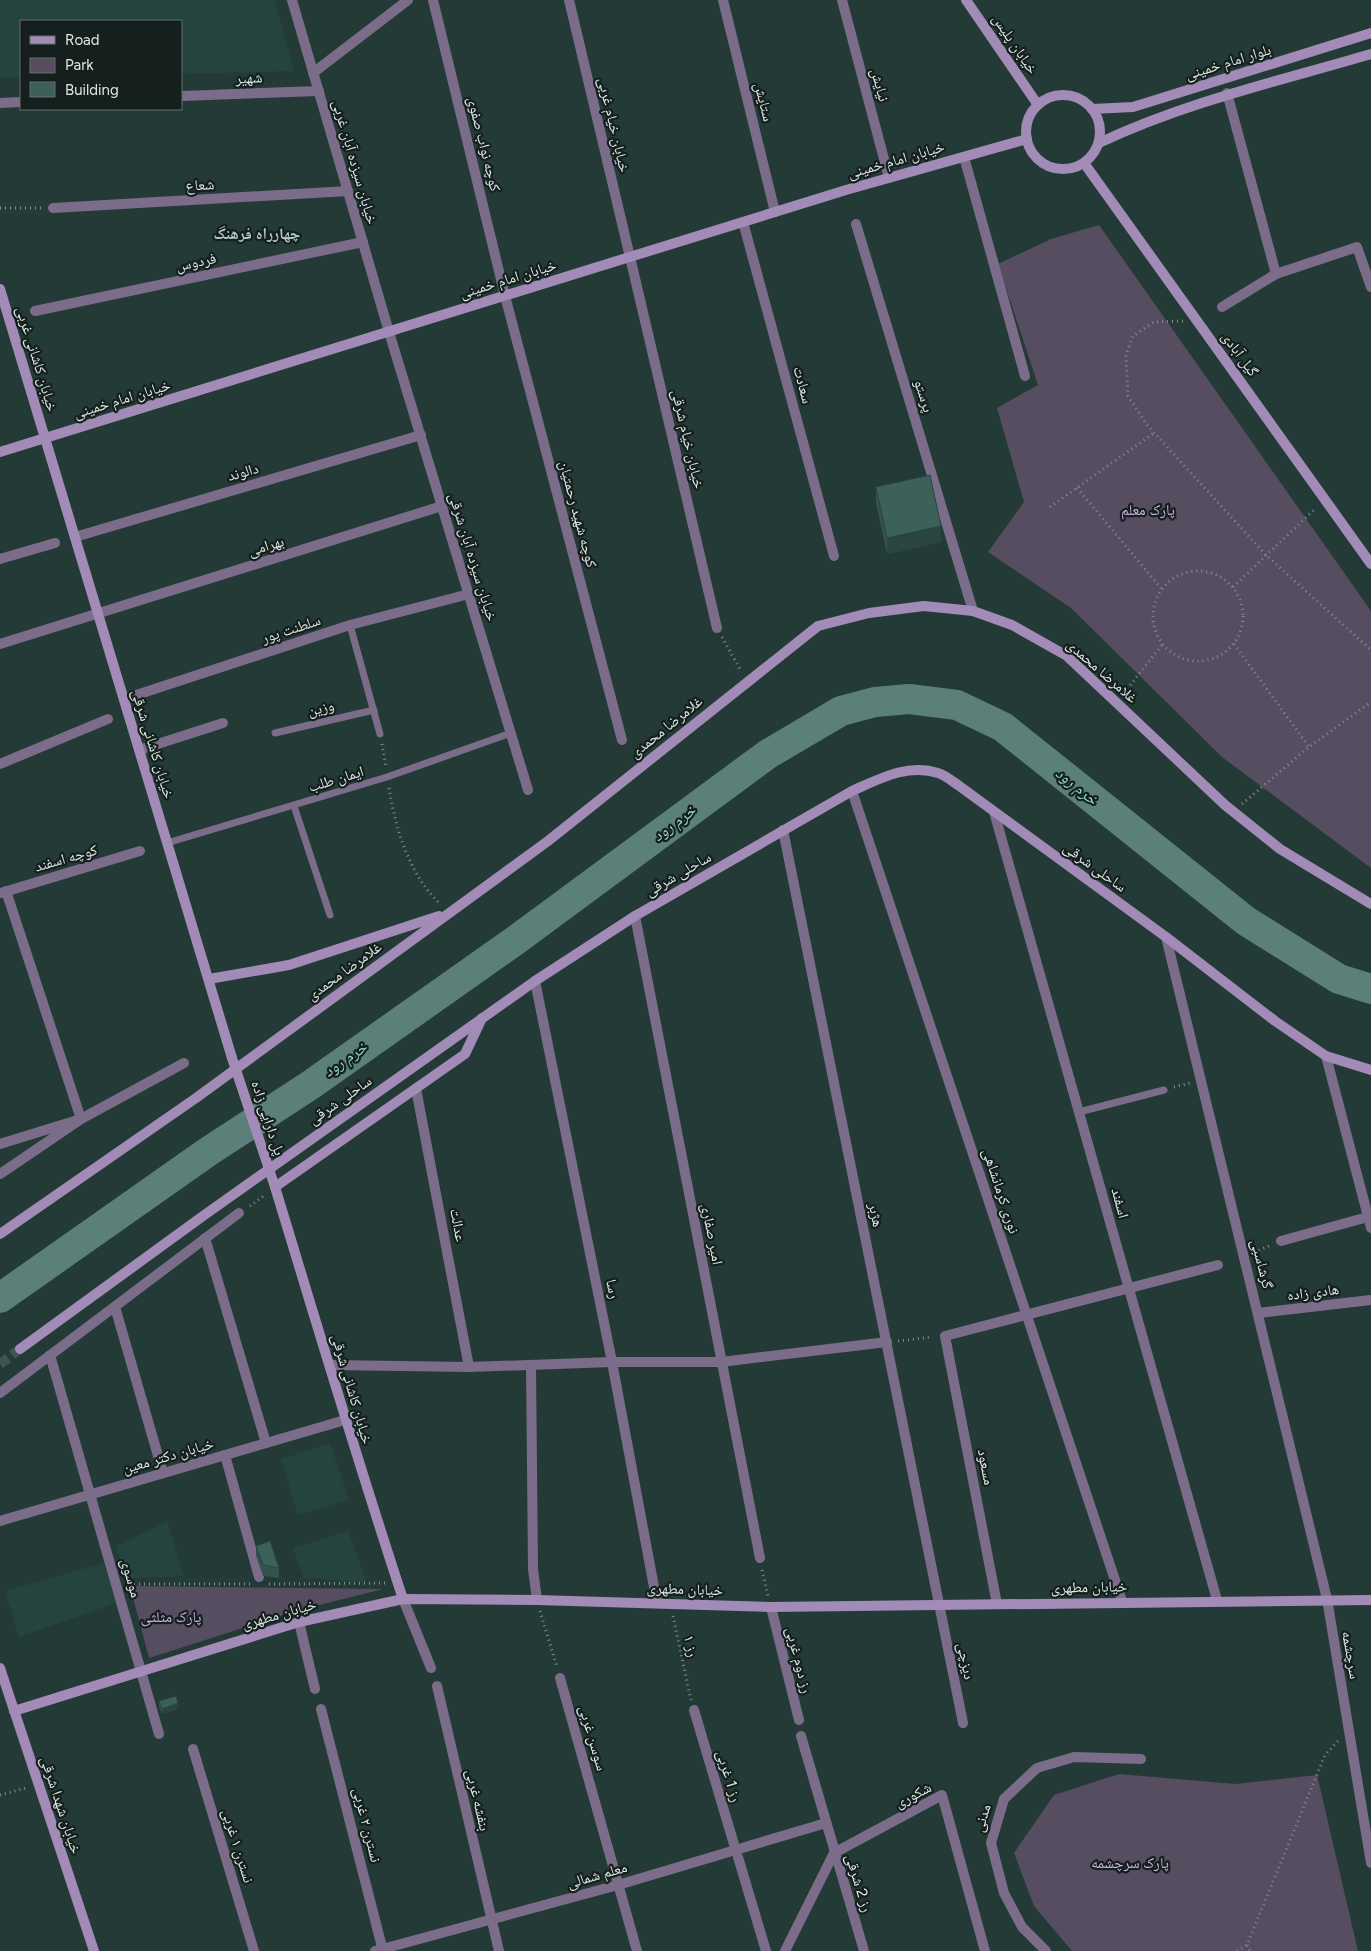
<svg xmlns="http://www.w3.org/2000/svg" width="1371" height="1951" viewBox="0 0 1371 1951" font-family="Figtree,'Noto Naskh Arabic',sans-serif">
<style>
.built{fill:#25443f}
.green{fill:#574d60}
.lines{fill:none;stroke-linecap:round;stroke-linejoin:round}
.river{stroke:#5a8079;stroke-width:30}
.secondary-tunnel{stroke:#3f5450;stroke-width:10;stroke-dasharray:10 5;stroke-linecap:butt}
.path{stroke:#7e8f8c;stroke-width:3;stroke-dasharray:1 4;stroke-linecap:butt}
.service{stroke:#7b6d89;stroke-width:7}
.minor{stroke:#7b6d89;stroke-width:10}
.tertiary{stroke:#7b6d89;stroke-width:10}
.secondary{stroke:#a38bb8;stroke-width:10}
.secondary-bridge{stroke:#a38bb8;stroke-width:10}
.wall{fill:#34534e}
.shaded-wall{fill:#2a4440}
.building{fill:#3c615b;stroke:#2a4440}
.labels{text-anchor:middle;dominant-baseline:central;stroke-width:4.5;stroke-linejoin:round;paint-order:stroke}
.street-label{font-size:15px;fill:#dbe8e5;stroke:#151f1d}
.park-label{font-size:15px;fill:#ccb3e4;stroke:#151f1d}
.neighbourhood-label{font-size:16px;font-weight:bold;fill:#adc7c2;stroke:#151f1d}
.water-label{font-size:16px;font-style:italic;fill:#92dace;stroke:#151f1d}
</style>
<rect width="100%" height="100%" fill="#243a36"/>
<!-- built -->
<g class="built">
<path d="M0 0H275L294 71 181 74V21H21V77H0Z"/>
<path d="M330 1443 349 1500 298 1515 281 1459Z"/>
<path d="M167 1521 184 1576 127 1579 116 1547Z"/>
<path d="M348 1531 367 1582 304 1578 293 1548Z"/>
<path d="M104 1563 116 1603 19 1637 5 1591Z"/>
</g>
<!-- green -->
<g class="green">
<path d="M1099 225 1371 611V868L1222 757 1071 608 988 552 1024 502 997 408 1038 385 998 264 1051 239Z"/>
<path d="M130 1586 383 1589 299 1610 149 1658Z"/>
<path d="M1119 1774 1235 1784 1317 1775 1358 1951H1072L1034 1906 1014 1853 1054 1795Z"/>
</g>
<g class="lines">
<!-- river -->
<path class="river" d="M0 1298 209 1151 309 1086 516 940 768 754 841 711 875 702 909 699 957 705 1003 727 1246 921 1339 979 1371 989"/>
<!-- secondary-tunnel -->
<path class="secondary-tunnel" d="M0 1364 20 1349"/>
<!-- path -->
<g class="path">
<path d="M0 208H42"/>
<path d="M1183 321 1154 322 1133 336 1126 355 1128 396 1147 425 1266 555 1371 650"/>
<path d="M1077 488 1161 588"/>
<path d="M1050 507 1154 433"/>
<circle cx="1198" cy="616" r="45"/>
<path d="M1233 587 1316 508"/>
<path d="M722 637 741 671"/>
<path d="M1234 644 1309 747"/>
<path d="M1124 693 1162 645"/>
<path d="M382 744 386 767"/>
<path d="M389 788C396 830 409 874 440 904"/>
<path d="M1242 804 1309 747 1371 702"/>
<path d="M1174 1087 1190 1083"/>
<path d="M250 1206 265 1195"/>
<path d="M1254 1252 1269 1246"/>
<path d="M898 1341 932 1337"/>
<path d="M762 1570 768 1596"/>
<path d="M129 1584H250"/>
<path d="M269 1584 385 1583"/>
<path d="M540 1611 557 1667"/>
<path d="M673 1616 691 1700"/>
<path d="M0 1795 26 1788"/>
<path d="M1247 1945 1250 1951"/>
<path d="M1237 1951 1247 1945 1325 1755 1338 1741"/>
</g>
<!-- service -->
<g class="service">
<path d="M350 625 380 734"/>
<path d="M275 733 374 710"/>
<path d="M294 806 330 915"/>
<path d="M167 843 387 777 511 733"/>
<path d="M1079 1112 1164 1090"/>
</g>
<!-- minor -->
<g class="minor">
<path d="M433 0 505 296 622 740"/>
<path d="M723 0 775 212"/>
<path d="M842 0 889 178"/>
<path d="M313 73 408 0"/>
<path d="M1227 93 1276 274"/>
<path d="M181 96 319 91"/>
<path d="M0 103 21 102"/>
<path d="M964 157 1025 376"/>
<path d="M53 208 348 191"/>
<path d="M743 222 834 556"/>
<path d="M856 224 973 611"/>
<path d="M630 257 717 628"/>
<path d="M1222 307 1276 274 1357 247 1371 287"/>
<path d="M35 311 363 242"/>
<path d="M389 332 528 790"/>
<path d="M75 537 421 435"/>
<path d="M0 559 55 543"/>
<path d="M0 644 442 506"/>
<path d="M124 699 350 625 469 594"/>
<path d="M139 750 223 723"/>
<path d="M0 764 108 719"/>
<path d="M852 791 1122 1601"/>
<path d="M994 812 1217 1600"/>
<path d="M783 830 963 1723"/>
<path d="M1 893 140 851"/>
<path d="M635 916 760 1558"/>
<path d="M535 981 612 1362 657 1603"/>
<path d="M1326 1056 1371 1228"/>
<path d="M416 1089 469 1367"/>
<path d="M0 1144 81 1119 6 891"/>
<path d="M0 1174 81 1119 184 1063"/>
<path d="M205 1238 266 1443"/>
<path d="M1281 1241 1371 1216"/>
<path d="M115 1307 163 1473"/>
<path d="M1258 1313 1371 1300"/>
<path d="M50 1355 159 1734"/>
<path d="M330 1365 469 1367 612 1362H721L887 1342"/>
<path d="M531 1365 533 1569 537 1600"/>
<path d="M0 1393 239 1213"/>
<path d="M225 1455 259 1577"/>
<path d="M403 1599 431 1668"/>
<path d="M997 1604 945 1336 1218 1265"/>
<path d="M771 1607 799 1720"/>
<path d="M299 1622 315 1689"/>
<path d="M560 1678 637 1951"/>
<path d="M437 1686 499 1951"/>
<path d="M321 1709 383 1951"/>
<path d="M694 1710 736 1851"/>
<path d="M801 1736 864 1951"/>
<path d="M193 1749 254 1951"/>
<path d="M738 1857 766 1951"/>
<path d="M375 1951 618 1885 826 1823"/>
<path d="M785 1951 834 1853 942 1795 985 1951"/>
<path d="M1046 1951 1022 1927 1004 1893 991 1843 1004 1799 1037 1768 1074 1757 1141 1759"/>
</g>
<!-- tertiary -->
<g class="tertiary">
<path d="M292 0 389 332"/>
<path d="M569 0 630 257"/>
<path d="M1166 937 1327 1599 1371 1863"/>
<path d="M0 1521 345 1420"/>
</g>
<!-- secondary -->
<g class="secondary">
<path d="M966 0 1038 105"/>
<circle cx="1063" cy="132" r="37"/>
<path d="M1092 109 1133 107 1371 33"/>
<path d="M1099 143C1186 102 1279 81 1371 54"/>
<path d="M1084 163 1371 564"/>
<path d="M0 289 232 1058"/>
<path d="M0 452 846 190 1027 139"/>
<path d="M209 979 289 965 439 916"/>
<path d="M0 1234 196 1098 548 841 818 626 869 613 924 606 973 611 1012 625 1067 656 1225 805 1280 849 1371 904"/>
<path d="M20 1349 203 1216 535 981 635 916 852 791C879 779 908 763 938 773 945 775 952 781 958 785L1166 937 1275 1021 1326 1056 1371 1070"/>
<path d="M403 1599C358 1463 317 1325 275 1187L465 1054 482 1018"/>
<path d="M0 1668 94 1951"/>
<path d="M14 1711 299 1622 403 1599 537 1600 771 1607 1371 1600"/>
</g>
<!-- secondary-bridge -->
<path class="secondary-bridge" d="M232 1058 275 1187"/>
</g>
<!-- wall -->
<g class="wall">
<path d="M876 487 941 542 887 554 876 503Z"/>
<path d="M256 1546 279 1568V1578L263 1576 256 1556Z"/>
<path d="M159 1701 178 1709 162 1714 159 1707Z"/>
</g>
<!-- shaded-wall -->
<g class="shaded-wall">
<path d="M941 526V542L887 554V538Z"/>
<path d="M178 1703V1709L162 1714V1709Z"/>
</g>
<!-- building -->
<g class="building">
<path d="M930 475 941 526 887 538 876 487Z"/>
<path d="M270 1541 279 1568 263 1565 256 1546Z"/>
<path d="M176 1696 178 1703 162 1709 159 1701Z"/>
</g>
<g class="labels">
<!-- street labels -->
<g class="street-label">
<text transform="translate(1015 44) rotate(56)">خیابان پلیس</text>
<text transform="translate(1228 62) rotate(-17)">بلوار امام خمینی</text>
<text transform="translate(249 78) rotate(-2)">شهیر</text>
<text transform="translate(880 85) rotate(75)">نیایش</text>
<text transform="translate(764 102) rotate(76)">ستایش</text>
<text transform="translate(614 125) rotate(77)">خیابان خیام غربی</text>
<text transform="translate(484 144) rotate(76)">کوچه نواب صفوی</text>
<text transform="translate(896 160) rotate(-16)">خیابان امام خمینی</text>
<text transform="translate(355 162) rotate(74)">خیابان سیزده آبان غربی</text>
<text transform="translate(200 185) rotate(-3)">شعاع</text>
<text transform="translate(196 262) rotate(-12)">فردوس</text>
<text transform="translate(508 279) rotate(-17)">خیابان امام خمینی</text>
<text transform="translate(1240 354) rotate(54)">گیل آبادی</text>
<text transform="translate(37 359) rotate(73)">خیابان کاشانی غربی</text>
<text transform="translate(803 385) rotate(75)">سعادت</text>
<text transform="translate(924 396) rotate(73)">پرستو</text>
<text transform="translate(122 399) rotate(-17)">خیابان امام خمینی</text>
<text transform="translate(688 439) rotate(77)">خیابان خیام شرقی</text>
<text transform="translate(243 472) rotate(-16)">دالوند</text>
<text transform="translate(578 514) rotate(75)">کوچه شهید رحمتیان</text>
<text transform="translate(266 546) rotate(-17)">بهرامی</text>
<text transform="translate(473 557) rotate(73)">خیابان سیزده آبان شرقی</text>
<text transform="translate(291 629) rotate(-18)">سلطنت پور</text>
<text transform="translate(1102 671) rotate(41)">غلامرضا محمدی</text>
<text transform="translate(321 708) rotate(-13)">وزین</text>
<text transform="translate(666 727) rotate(-39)">غلامرضا محمدی</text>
<text transform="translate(153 744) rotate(73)">خیابان کاشانی شرقی</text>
<text transform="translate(336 779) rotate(-17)">ایمان طلب</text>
<text transform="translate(66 858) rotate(-16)">کوچه اسفند</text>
<text transform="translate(1095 867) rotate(36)">ساحلی شرقی</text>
<text transform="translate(678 874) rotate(-30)">ساحلی شرقی</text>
<text transform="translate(344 971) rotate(-36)">غلامرضا محمدی</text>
<text transform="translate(340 1100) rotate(-35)">ساحلی شرقی</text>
<text transform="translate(268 1118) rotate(72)">پل دارایی زاده</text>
<text transform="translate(1001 1191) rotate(72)">نوری کرمانشاهی</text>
<text transform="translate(1120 1203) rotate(75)">اسفند</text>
<text transform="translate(876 1215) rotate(79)">هژبر</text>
<text transform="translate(458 1225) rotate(79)">عدالت</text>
<text transform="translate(712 1234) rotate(79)">امیر صفاری</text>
<text transform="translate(1262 1264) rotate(76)">گرشاسبی</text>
<text transform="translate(613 1289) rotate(78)">رسا</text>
<text transform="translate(1313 1292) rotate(-7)">هادی زاده</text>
<text transform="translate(352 1389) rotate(74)">خیابان کاشانی شرقی</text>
<text transform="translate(168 1456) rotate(-16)">خیابان دکتر معین</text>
<text transform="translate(986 1467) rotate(79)">مسعود</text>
<text transform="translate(131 1578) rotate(74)">موسوی</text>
<text transform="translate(1089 1587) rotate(-1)">خیابان مطهری</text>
<text transform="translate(685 1589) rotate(2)">خیابان مطهری</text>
<text transform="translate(279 1614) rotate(-16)">خیابان مطهری</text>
<text transform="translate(691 1646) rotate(78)">رز ۱</text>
<text transform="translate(1351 1655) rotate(80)">سرچشمه</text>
<text transform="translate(799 1660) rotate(76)">رز دوم غربی</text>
<text transform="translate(966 1661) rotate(79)">دیزچی</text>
<text transform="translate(593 1738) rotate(74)">سوسن غربی</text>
<text transform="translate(729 1776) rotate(73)">رز 1 غربی</text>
<text transform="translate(913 1795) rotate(-27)">شکوری</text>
<text transform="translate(478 1800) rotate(77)">بنفشه غربی</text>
<text transform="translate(61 1805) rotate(72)">خیابان شهدا شرقی</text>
<text transform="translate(982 1818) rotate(-73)">مدنی</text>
<text transform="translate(367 1825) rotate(76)">نسترن ۲ غربی</text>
<text transform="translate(238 1846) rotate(73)">نسترن ۱ غربی</text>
<text transform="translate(597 1875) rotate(-16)">معلم شمالی</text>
<text transform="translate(859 1883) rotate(73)">رز 2 شرقی</text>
</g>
<!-- park labels -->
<g class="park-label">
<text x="1148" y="510">پارک معلم</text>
<text x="171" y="1617">پارک مثلثی</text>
<text x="1130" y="1863">پارک سرچشمه</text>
</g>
<!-- neighbourhood labels -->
<g class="neighbourhood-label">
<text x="257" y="233">چهارراه فرهنگ</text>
</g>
<!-- water labels -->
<g class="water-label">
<text transform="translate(1077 786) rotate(39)">خرم رود</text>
<text transform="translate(674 823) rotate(-37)">خرم رود</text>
<text transform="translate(345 1059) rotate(-35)">خرم رود</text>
</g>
</g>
<!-- legend -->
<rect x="20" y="20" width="162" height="90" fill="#151f1d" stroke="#646f6d"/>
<rect x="30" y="36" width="25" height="8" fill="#a38bb8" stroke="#646f6d"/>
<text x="65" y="45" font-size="15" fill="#dbe8e5">Road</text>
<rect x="30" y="58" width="25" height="15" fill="#574d60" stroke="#646f6d"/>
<text x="65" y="70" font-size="15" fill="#dbe8e5">Park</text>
<rect x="30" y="82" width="25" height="15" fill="#3c615b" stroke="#646f6d"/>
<text x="65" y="95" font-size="15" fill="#dbe8e5">Building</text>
</svg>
